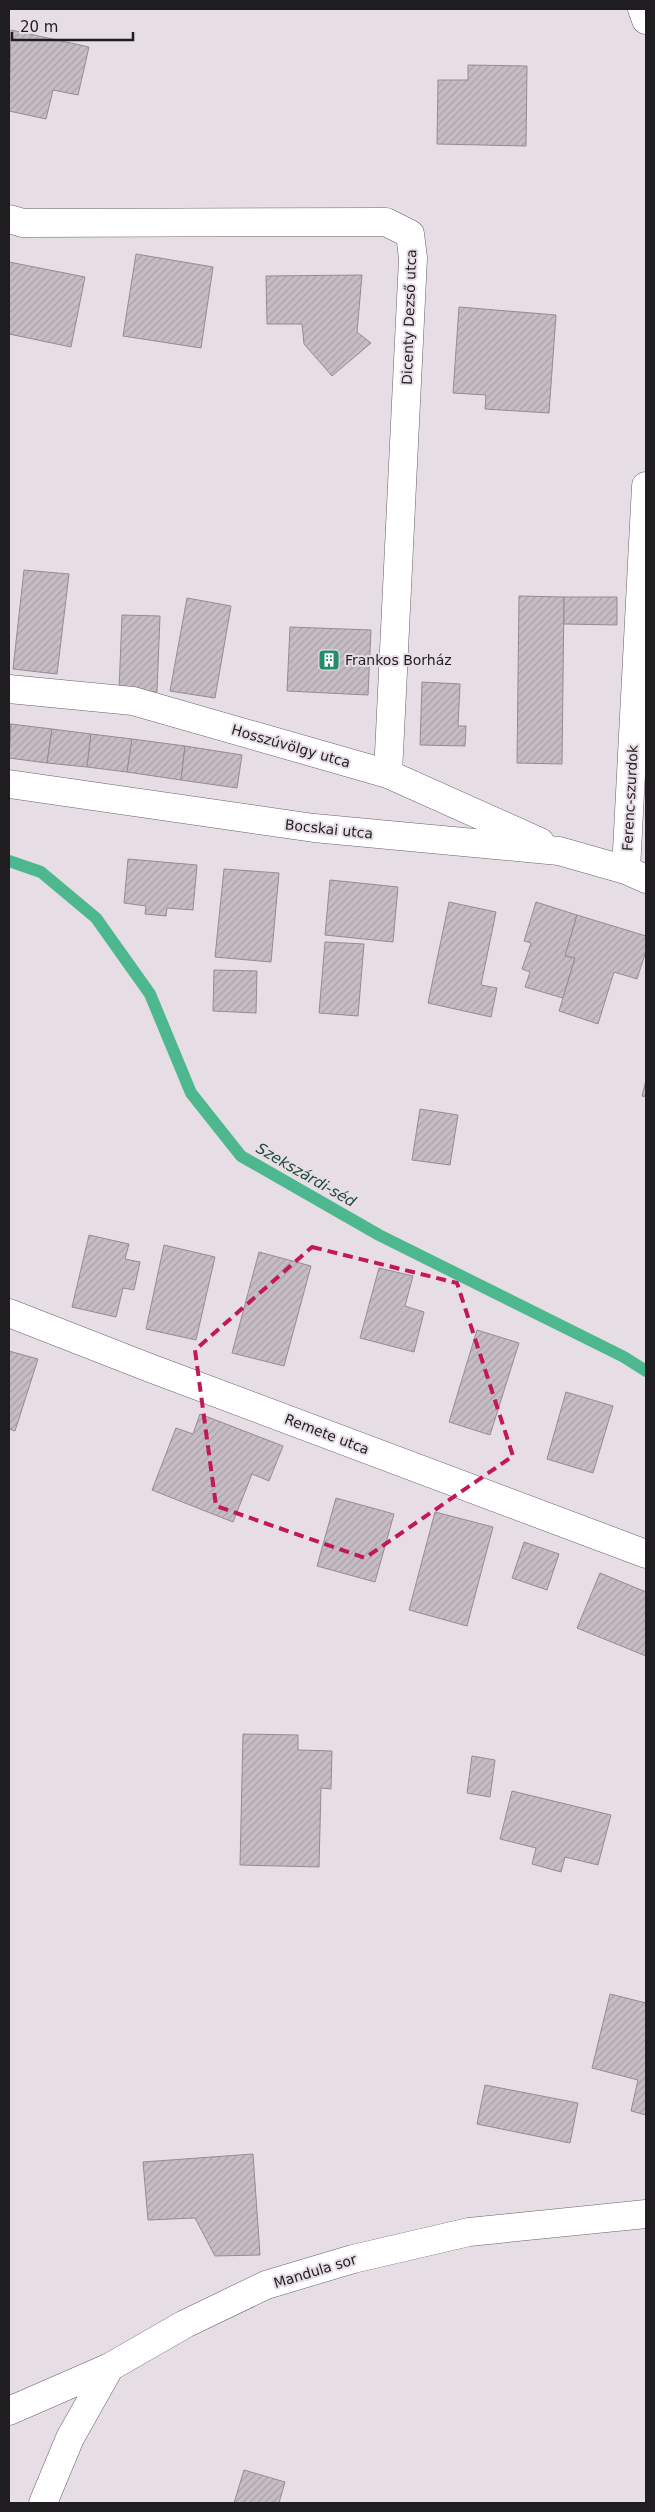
<svg xmlns="http://www.w3.org/2000/svg" width="655" height="2512" viewBox="0 0 655 2512" font-family="'DejaVu Sans',sans-serif">
<style>
.lines{fill:none;stroke-linecap:round;stroke-linejoin:round}
.stream{stroke:#4db890;stroke-width:12}
.building{fill:url(#building-hatch);stroke:#958c93}
.minor-casing{stroke:#696068;stroke-width:29}
.minor{stroke:#fff;stroke-width:28}
.marked{fill:none;stroke:#c2185b;stroke-width:4;stroke-dasharray:10 6;stroke-linejoin:round}
.labels{text-anchor:middle;dominant-baseline:central;stroke-width:4;stroke-linejoin:round;paint-order:stroke}
.street-label{font-size:14px;fill:#201d20;stroke:#e7dde5}
.poi-label{font-size:14px;fill:#201d20;stroke:#e7dde5;text-anchor:start}
.water-label{font-size:15px;font-style:italic;fill:#1e4b39;stroke:#e7dde5}
</style>
<defs>
<pattern id="building-hatch" width="6" height="6" patternUnits="userSpaceOnUse" patternTransform="scale(1.25)"><rect width="6" height="6" fill="#c6bcc4"/><path d="M-1 1l2-2M0 6l6-6M5 7l2-2" fill="none" stroke="#aaa1a8"/></pattern>
</defs>
<rect width="100%" height="100%" fill="#e7dde5"/>
<g class="lines">
<!-- stream -->
<path class="stream" d="M9 861 41 872 96 918 150 994 191 1093 241 1156 379 1235 624 1357 646 1371"/>
</g>
<!-- building -->
<g class="building">
<path d="M11 30 89 47 78 95 53 90 46 119 9 111Z"/>
<path d="M468 65 527 66 526 146 437 144 438 80H468Z"/>
<path d="M136 254 213 267 201 348 123 336Z"/>
<path d="M9 262 85 277 71 347 9 334Z"/>
<path d="M362 275 357 332 371 343 332 376 304 344 302 324H267L266 276Z"/>
<path d="M459 307 556 315 549 413 485 409 486 395 453 393Z"/>
<path d="M24 570 69 574 57 674 13 669Z"/>
<path d="M519 596 564 597 562 764 517 763Z"/>
<path d="M564 597H617V625L564 624Z"/>
<path d="M187 598 231 606 215 698 170 691Z"/>
<path d="M122 615 160 616 157 692 119 690Z"/>
<path d="M290 627 371 630 368 695 287 691Z"/>
<path d="M422 682 460 684 458 726H466L465 746 420 745Z"/>
<path d="M9 724H11L9 746Z"/>
<path d="M11 724 52 729 47 763 9 758Z"/>
<path d="M52 729 91 734 87 767 47 763Z"/>
<path d="M91 734 132 739 127 772 87 767Z"/>
<path d="M132 739 185 746 181 780 127 772Z"/>
<path d="M185 746 242 755 237 788 181 780Z"/>
<path d="M128 859 197 865 193 910 167 908 166 916 145 914 146 906 124 903Z"/>
<path d="M224 869 279 873 271 962 215 957Z"/>
<path d="M330 880 398 887 393 942 325 935Z"/>
<path d="M449 902 496 912 481 985 497 988 491 1017 428 1003Z"/>
<path d="M536 902 577 915 565 956 575 958 563 998 525 987 530 972 522 969 531 943 524 941Z"/>
<path d="M577 915 646 936V951L637 979 614 972 598 1024 559 1011 575 958 565 956Z"/>
<path d="M325 942 364 944 358 1016 319 1013Z"/>
<path d="M214 970 257 971 256 1013 213 1011Z"/>
<path d="M646 1080V1097L642 1096Z"/>
<path d="M420 1109 458 1115 450 1165 412 1160Z"/>
<path d="M89 1235 129 1244 125 1259 140 1262 134 1290 123 1288 116 1317 72 1307Z"/>
<path d="M164 1245 215 1257 196 1340 146 1329Z"/>
<path d="M259 1252 311 1266 284 1366 232 1353Z"/>
<path d="M379 1268 413 1276 405 1306 424 1312 414 1352 360 1338Z"/>
<path d="M477 1330 519 1343 490 1435 449 1422Z"/>
<path d="M9 1351 38 1359 15 1431 9 1429Z"/>
<path d="M566 1392 613 1406 593 1473 547 1459Z"/>
<path d="M200 1414 283 1446 269 1481 252 1474 233 1522 152 1490 176 1428 193 1434Z"/>
<path d="M336 1498 394 1514 375 1582 317 1566Z"/>
<path d="M435 1512 493 1527 467 1626 409 1610Z"/>
<path d="M524 1542 559 1554 547 1590 512 1578Z"/>
<path d="M600 1573 646 1592V1656L577 1628Z"/>
<path d="M243 1734 298 1735V1750L332 1751 331 1789 321 1788 319 1867 240 1865Z"/>
<path d="M472 1756 495 1760 490 1797 467 1793Z"/>
<path d="M512 1791 611 1815 598 1865 565 1857 561 1872 532 1864 536 1848 500 1839Z"/>
<path d="M610 1994 646 2003V2115L631 2111 638 2080 592 2068Z"/>
<path d="M485 2085 578 2103 570 2143 477 2124Z"/>
<path d="M253 2154 260 2255 215 2256 195 2218 148 2220 143 2162Z"/>
<path d="M244 2470 285 2482 279 2503H234Z"/>
</g>
<g class="lines">
<!-- minor casing -->
<g class="minor-casing">
<g id="minor">
<path d="M642 9 646 20"/>
<path d="M9 219 23 223 386 222 410 234 413 258 388 774"/>
<path d="M9 689 133 701 388 774 540 842"/>
<path d="M9 784 314 828 559 851 626 870 646 879"/>
<path d="M626 870 646 486"/>
<path d="M9 1313 150 1368 646 1554"/>
<path d="M9 2411 110 2367 185 2324 266 2285 353 2259 469 2232 646 2214"/>
<path d="M43 2503 70 2438 110 2367"/>
</g>
</g>
<!-- minor -->
<use href="#minor" class="minor"/>
</g>
<!-- marked area -->
<path class="marked" d="M312 1247 457 1283 513 1456 365 1558 216 1506 195 1350Z"/>
<!-- icons -->
<defs>
<g id="building-square" transform="scale(1.125)"><rect x="-9" y="-9" width="18" height="18" rx="4" fill="#238c68" stroke="#e7dde5"/><path d="M-4-6H4V6H1V3H-1V6H-4ZM-2.5-4.3h1.7v1.8h-1.7ZM.8-4.3h1.7v1.8H.8ZM-2.5-1h1.7V.8h-1.7ZM.8-1h1.7V.8H.8Z" fill="#fff"/></g>
</defs>
<g fill-rule="evenodd">
<use href="#building-square" x="329" y="660"/>
</g>
<g class="labels">
<!-- street labels -->
<g class="street-label">
<text transform="translate(409 317) rotate(-88)">Dicenty Dezső utca</text>
<text transform="translate(291 746) rotate(16)">Hosszúvölgy utca</text>
<text transform="translate(630 798) rotate(-87)">Ferenc-szurdok</text>
<text transform="translate(329 829) rotate(6)">Bocskai utca</text>
<text transform="translate(327 1434) rotate(21)">Remete utca</text>
<text transform="translate(315 2271) rotate(-17)">Mandula sor</text>
</g>
<!-- poi labels -->
<g class="poi-label">
<text x="345" y="660">Frankos Borház</text>
</g>
<!-- water labels -->
<g class="water-label">
<text transform="translate(306 1175) rotate(30)">Szekszárdi-séd</text>
</g>
</g>
<!-- border -->
<rect width="655" height="2512" fill="none" stroke="#201d20" stroke-width="20"/>
<!-- scale -->
<path d="M12 32v8h121v-8" fill="none" stroke="#201d20" stroke-width="2.5"/>
<text x="20" y="32" font-size="15" fill="#201d20" stroke="#e7dde5" stroke-width="4" paint-order="stroke">20 m</text>
</svg>
